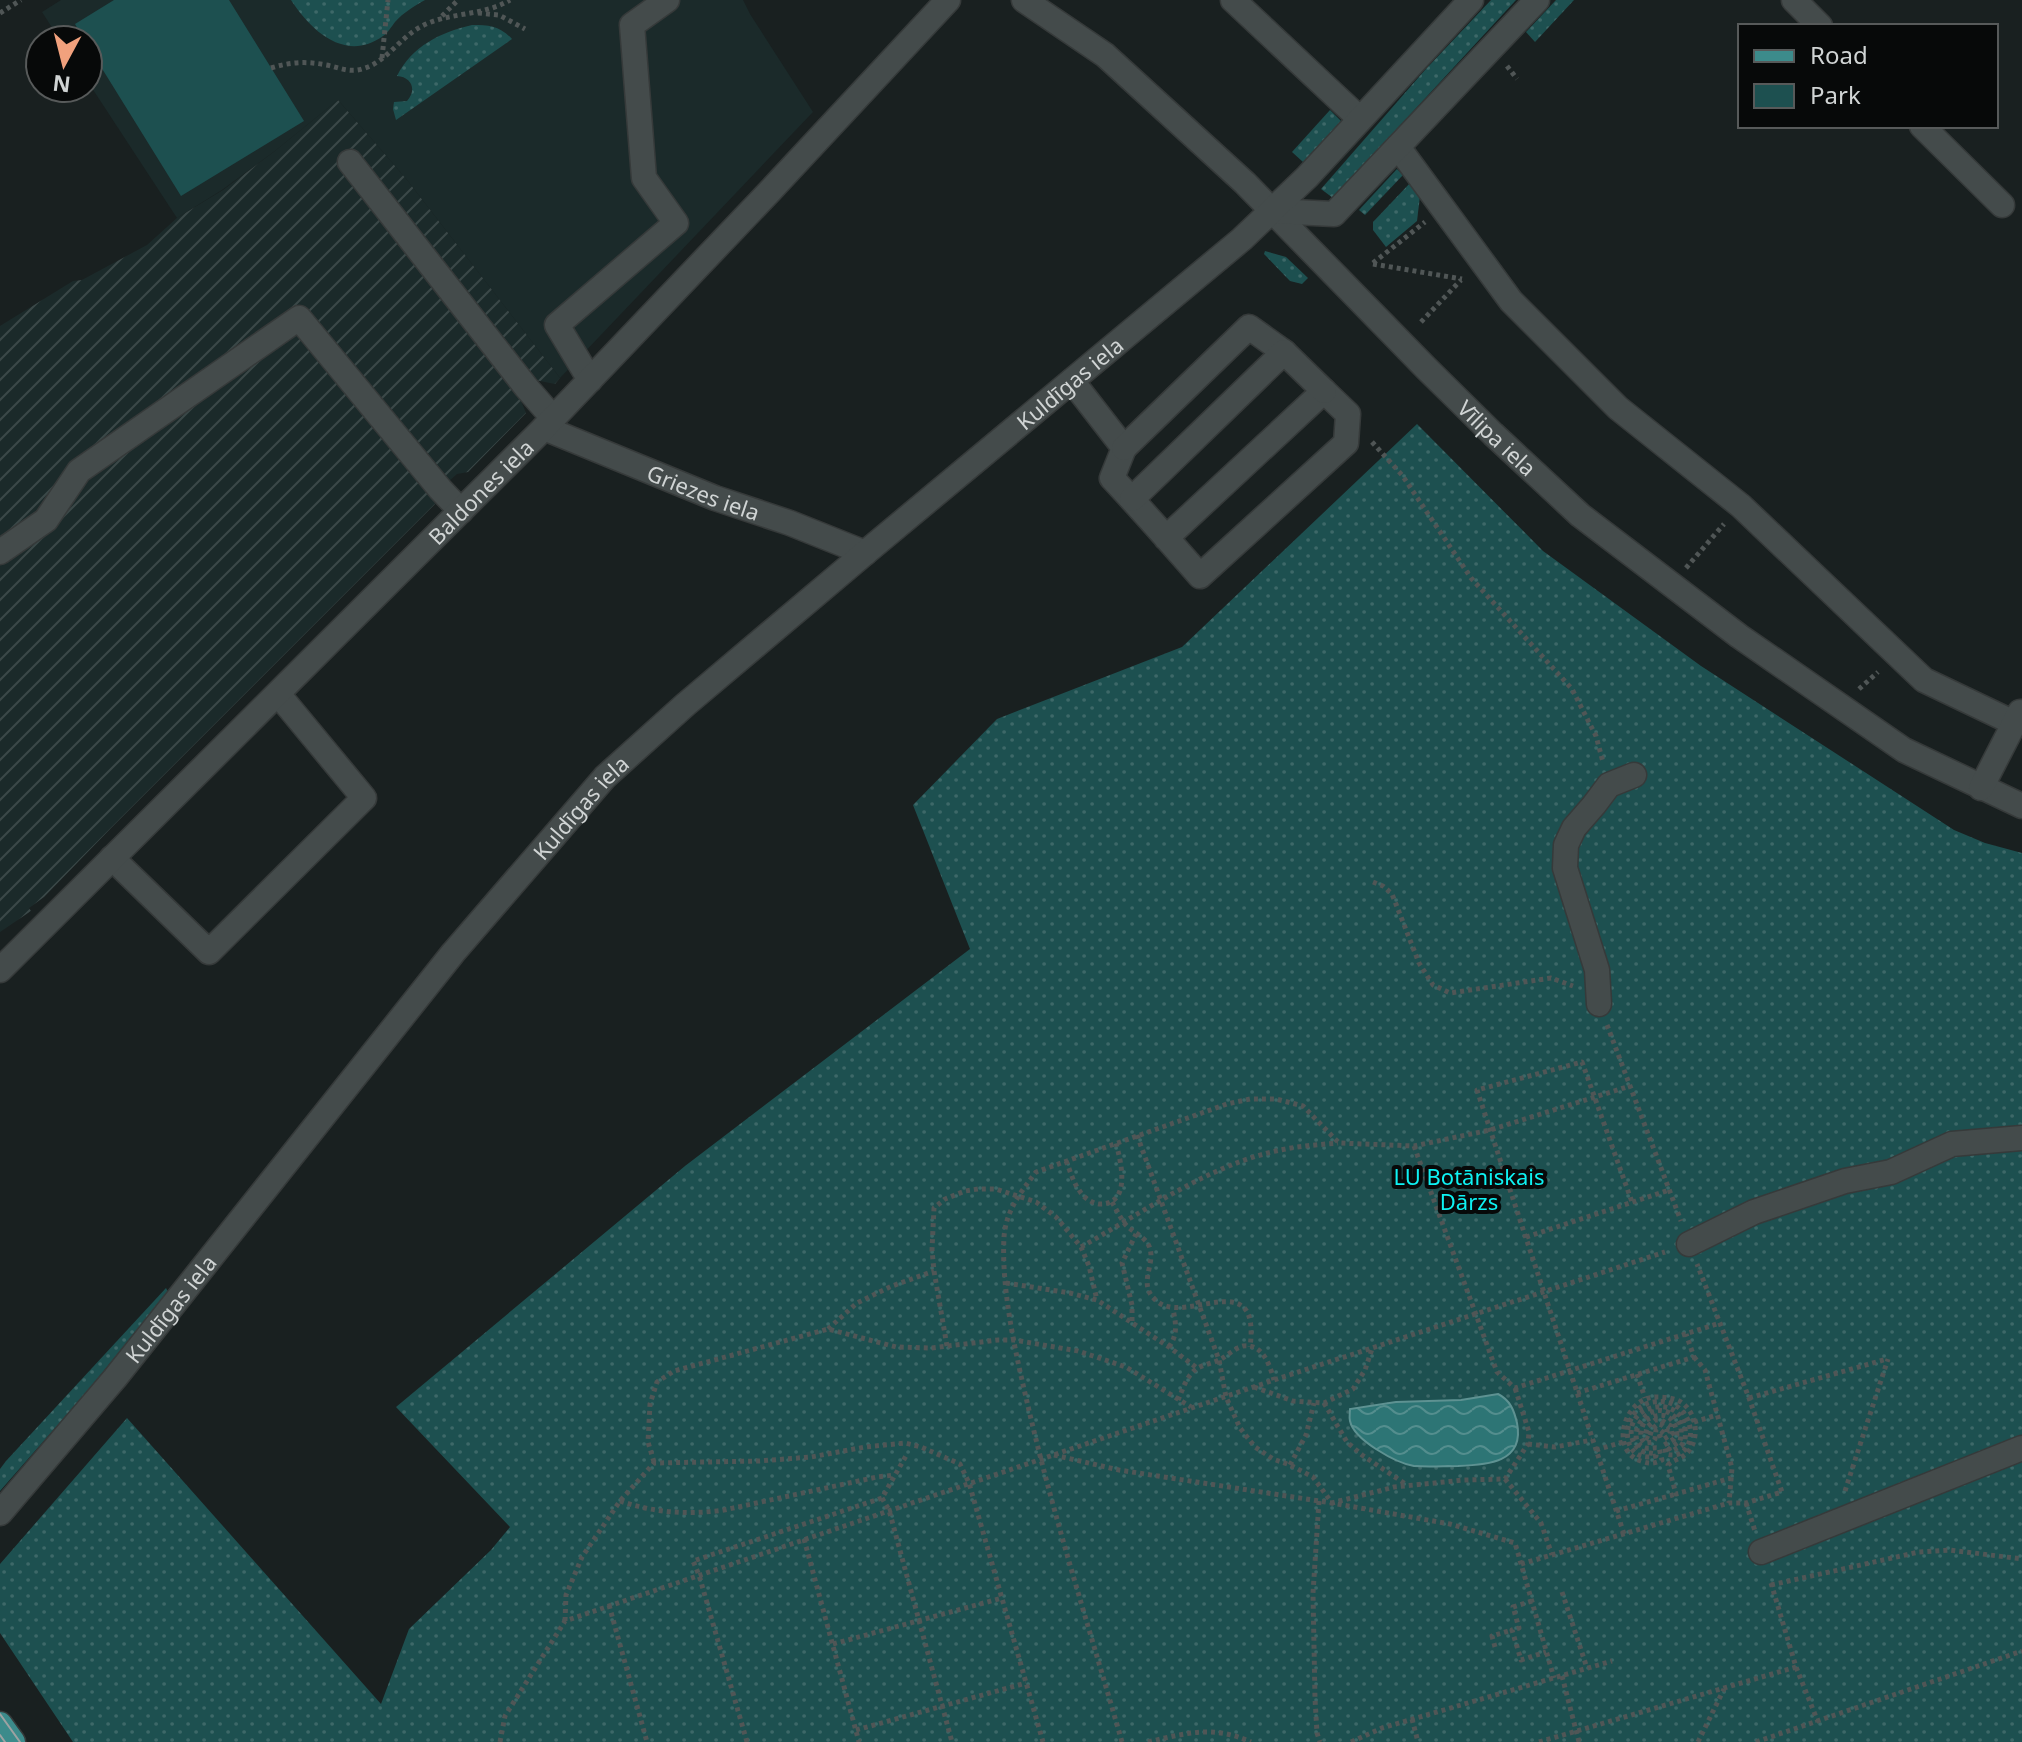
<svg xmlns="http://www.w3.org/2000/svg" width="2022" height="1742" viewBox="0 0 2022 1742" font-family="'Noto Sans',sans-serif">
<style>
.built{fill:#1b2a2a}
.industrial{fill:url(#industrial-furrows)}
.green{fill:url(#green-dots)}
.pitch{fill:#1d5050}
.water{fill:url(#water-waves);stroke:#5e9292;stroke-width:2}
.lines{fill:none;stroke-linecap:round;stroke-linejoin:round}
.minor-casing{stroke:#363a3a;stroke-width:27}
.major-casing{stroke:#363a3a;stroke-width:27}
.path{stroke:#505656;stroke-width:5;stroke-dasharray:4 4;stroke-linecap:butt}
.minor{stroke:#444b4b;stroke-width:24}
.major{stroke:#3c8b8b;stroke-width:24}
.tram{stroke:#9da2a2;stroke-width:2}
.labels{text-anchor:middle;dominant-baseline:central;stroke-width:8;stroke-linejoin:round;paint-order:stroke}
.street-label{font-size:22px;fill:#d0d4d4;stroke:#070909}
.park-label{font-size:22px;fill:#0ef2f3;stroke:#070909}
</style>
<defs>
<pattern id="industrial-furrows" width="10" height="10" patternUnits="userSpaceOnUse" patternTransform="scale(2)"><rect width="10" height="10" fill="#1b2a2a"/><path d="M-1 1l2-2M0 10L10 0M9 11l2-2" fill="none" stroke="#3b4848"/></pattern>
<pattern id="green-dots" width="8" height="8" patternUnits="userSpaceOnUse" patternTransform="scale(2)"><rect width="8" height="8" fill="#1d5050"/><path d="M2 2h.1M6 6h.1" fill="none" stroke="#3d6868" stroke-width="1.8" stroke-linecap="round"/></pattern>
<pattern id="water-waves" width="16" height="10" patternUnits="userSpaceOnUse" patternTransform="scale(2)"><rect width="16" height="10" fill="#2d7575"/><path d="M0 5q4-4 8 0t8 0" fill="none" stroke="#548e8e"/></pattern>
</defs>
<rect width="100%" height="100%" fill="#192020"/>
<!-- built -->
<path class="built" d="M61 0H743L750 14 813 112 560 378 407 180 338 100 275 151 222 190 177 218 88 82V40H60L42 12Z"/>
<!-- industrial -->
<path class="industrial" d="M338 100 407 180 560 378 555 384 535 380 518 394 526 413 468 472 457 474 432 496 435 504 111 828 44 897 29 908 31 911 0 932V326L73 281 82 280 147 245 177 218 223 190 275 151Z"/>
<!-- green -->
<g class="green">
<path d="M291 0H425C414 6 403 13 395 22 391 27 388 33 383 36 346 63 311 31 291 0Z"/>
<path d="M1491 0H1516L1333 198 1321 189 1425 70Z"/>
<path d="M1556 0H1574L1535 42 1526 32Z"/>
<path d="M472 25C489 25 500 26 512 39L396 120 393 109 394 102 407 101C417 90 412 77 397 76 412 46 441 32 472 25Z"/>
<path d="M1330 110 1341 121 1303 162 1292 152Z"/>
<path d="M1397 169 1403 175 1365 215 1359 210Z"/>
<path d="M1411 182 1420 196 1417 221 1386 247 1373 230V222Z"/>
<path d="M1265 251 1286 257 1308 278 1302 284 1290 281 1264 254Z"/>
<path d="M1417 424 1543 551 1701 666 1954 830 1985 843 2022 853V1742H73L0 1633V1564L127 1418 381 1704 409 1629 491 1550 510 1527 396 1407 685 1166 970 949 913 805 997 719 1182 647Z"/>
<path d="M166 1288 168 1292 84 1395 0 1491V1469L6 1461Z"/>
</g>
<!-- pitch -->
<path class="pitch" d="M114 0H229L304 121 181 196 88 46V40H84L75 24Z"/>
<!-- water -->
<path class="water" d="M1498 1394C1510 1400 1514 1410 1517 1423 1525 1463 1486 1465 1458 1466 1443 1466 1429 1467 1414 1466 1396 1463 1354 1440 1350 1421 1349 1417 1350 1413 1350 1409L1396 1402 1461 1400Z"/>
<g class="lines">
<!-- minor casing -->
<g class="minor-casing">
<g id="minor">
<path id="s1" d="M1024 0 1105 55 1245 183 1426 368 1493 434 1580 515 1739 636 1904 750 2022 806"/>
<path d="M1233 0 1360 119"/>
<path d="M1794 0 1820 26"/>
<path d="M1922 126 2002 205"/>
<path d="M1398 147 1511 301 1618 408 1741 506 1924 680 2014 723"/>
<path d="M350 162 526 387 553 418"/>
<path d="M1272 211 1334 214 1537 0"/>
<path d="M590 380 557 325 676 223 644 178 632 25 667 0"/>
<path d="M1072 381 1124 448 1112 478C1142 510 1171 543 1200 576L1346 443 1348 414 1324 391 1166 538"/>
<path id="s2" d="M544 428 715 498 790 523 865 553"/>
<path d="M1124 448 1249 327 1284 352"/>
<path d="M1132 499 1284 352 1324 391"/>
<path d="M0 552 46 520 79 471 299 318 440 489 461 511"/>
<path d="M1981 788 2020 712"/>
<path d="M112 858 209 952 364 798 278 694"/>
<path id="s3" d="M0 970 544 428 770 191 948 0"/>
<path d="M1599 1004 1597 970 1565 868 1566 845 1574 828 1594 805 1609 785 1634 775"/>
<path d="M1689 1244 1754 1212 1845 1181 1891 1172 1952 1144 2022 1138"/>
<path id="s4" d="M0 1513 115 1378 453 953 605 777 685 705 865 553 1242 239 1307 177 1471 0"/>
<path d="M1761 1552 2022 1448"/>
</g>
</g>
<!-- major casing -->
<g class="major-casing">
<path id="major" d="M0 1724 13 1742"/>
</g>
<!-- path -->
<g class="path">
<path d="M0 13 21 0"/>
<path d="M478 13 499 15 525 29"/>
<path d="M442 16 458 0"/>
<path d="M382 58 388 0"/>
<path d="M1507 66 1517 79"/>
<path d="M271 68C290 62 307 61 326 65 338 67 349 73 362 69 386 63 400 37 422 26 449 12 484 16 510 0"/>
<path d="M1373 263 1425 222"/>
<path d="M1373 264 1462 279"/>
<path d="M1421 322 1461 280"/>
<path d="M1372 442 1402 475 1471 578 1572 689 1596 736 1603 762"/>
<path d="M1686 568 1724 524"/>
<path d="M1859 689 1878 672"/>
<path d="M1373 882 1383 886 1392 894 1419 963 1433 985 1450 993 1551 978 1573 986"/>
<path d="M1607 1025 1681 1221"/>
<path d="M1137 1135 1219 1360 1226 1397 1240 1428 1255 1447 1273 1459 1290 1465 1313 1477 1332 1503 1394 1487 1464 1480 1505 1479 1528 1444 1529 1432 1515 1388"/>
<path d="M1414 1146 1497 1372 1515 1388 1720 1323"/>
<path d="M1066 1161C1070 1170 1073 1182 1079 1190 1083 1197 1091 1203 1099 1204 1132 1205 1121 1162 1116 1143"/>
<path d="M1112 1202C1116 1209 1120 1217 1125 1224 1131 1231 1143 1236 1148 1244 1159 1263 1134 1284 1158 1302 1187 1325 1261 1264 1250 1347"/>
<path d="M1526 1237 1669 1190"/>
<path d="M1081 1247C1138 1215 1201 1171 1264 1154 1288 1147 1313 1145 1338 1143"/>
<path d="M1006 1283 1070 1293 1097 1300 1169 1347 1197 1368"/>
<path d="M1132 1321V1305L1122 1263 1136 1234"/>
<path d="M828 1329 857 1303 892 1286 934 1271"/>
<path d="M947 1346 934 1271 932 1250 934 1208 945 1199 965 1191 978 1189H996L1036 1202 1056 1217 1081 1247 1089 1266 1097 1300"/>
<path d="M1169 1347C1178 1334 1176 1324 1173 1309"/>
<path d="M1694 1357 1705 1370 1732 1468 1729 1503"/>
<path d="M1637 1374 1645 1398"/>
<path d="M1254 1387 1293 1401 1324 1403 1353 1389 1365 1370 1372 1349"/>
<path d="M1577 1393 1694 1357 1686 1334"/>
<path d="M1749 1398 1887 1359"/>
<path d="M1178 1400C1183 1389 1187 1374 1198 1368 1205 1364 1214 1363 1221 1359 1228 1355 1235 1348 1243 1346 1263 1343 1270 1366 1274 1380"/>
<path d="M1324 1403 1347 1442 1362 1455 1407 1485"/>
<path d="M1694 1422 1717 1415"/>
<path d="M1659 1434 1661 1438 1664 1439 1672 1434 1671 1426 1661 1420H1655L1647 1427 1645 1437 1649 1439 1652 1429 1658 1424 1662 1425 1667 1429V1432L1665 1434 1659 1429 1656 1430 1655 1439 1653 1442 1645 1443C1638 1437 1641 1428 1645 1421 1662 1410 1675 1415 1677 1435L1674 1439 1664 1445 1666 1454C1701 1464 1700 1395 1653 1402 1620 1407 1617 1465 1656 1456V1454C1652 1453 1648 1453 1644 1452 1638 1450 1634 1444 1632 1438 1623 1402 1691 1390 1685 1440L1681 1446 1672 1451 1669 1449 1680 1441C1682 1432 1682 1423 1675 1417 1648 1393 1621 1442 1646 1448 1650 1449 1654 1447 1659 1448L1662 1460C1656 1463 1651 1464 1644 1462 1607 1453 1624 1396 1657 1397 1664 1397 1675 1398 1681 1402 1697 1413 1700 1438 1688 1452 1682 1459 1674 1459 1668 1465L1676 1494 1731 1478"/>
<path d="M1528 1444 1555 1447 1592 1440"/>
<path d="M1596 1450 1623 1442"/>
<path d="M1054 1455 1119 1470 1332 1503 1450 1524 1515 1543 1554 1678"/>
<path d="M654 1462 648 1442 650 1404 657 1382 674 1371 828 1329 896 1347 931 1348 998 1340H1014L1078 1351 1126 1367 1191 1407"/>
<path d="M1290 1465 1306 1435 1314 1403"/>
<path d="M1505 1479 1541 1523 1552 1555"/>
<path d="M1845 1491 1888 1359"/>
<path d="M882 1498 889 1510 952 1742"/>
<path d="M620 1501C655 1513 688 1515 724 1510L877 1477 895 1475"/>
<path d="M1319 1501 1313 1593 1315 1699 1317 1733 1320 1742"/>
<path d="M1746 1503 1755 1531"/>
<path d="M1616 1511 1676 1494"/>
<path d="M1624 1534 1477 1090 1582 1062 1632 1202"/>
<path d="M804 1539 859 1742"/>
<path d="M1521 1564 1729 1503H1746L1782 1492 1749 1398 1697 1264"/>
<path d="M1771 1583 1796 1667 1818 1722"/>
<path d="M1771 1585 1919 1552 1950 1550 2022 1559"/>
<path d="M1562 1592 1587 1668"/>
<path d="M1532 1601 1513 1607 1519 1628 1512 1630 1521 1660 1546 1652"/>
<path d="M609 1605 647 1742"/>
<path d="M565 1621 566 1595 582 1557 620 1501 654 1463 759 1461 811 1457 865 1447 905 1443 921 1447 960 1464 969 1483 1043 1742"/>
<path d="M833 1644 1002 1598"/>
<path d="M1495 1647 1492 1636 1512 1630"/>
<path d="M1562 1676 1579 1742"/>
<path d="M1412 1719 1418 1742"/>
<path d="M856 1730 1026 1683"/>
<path d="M500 1742 505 1716 565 1621 1274 1380 1665 1252"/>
<path d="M747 1742 699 1575 693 1561 882 1498 907 1454"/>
<path d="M1122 1742C1090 1630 1054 1519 1028 1406 1016 1355 1001 1290 1004 1237 1006 1211 1020 1193 1036 1172L1227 1104 1250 1099H1276L1303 1106 1339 1143 1414 1146 1490 1130 1630 1086"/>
<path d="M1148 1742C1186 1733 1214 1725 1251 1742"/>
<path d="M1351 1742 1382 1728 1612 1661"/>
<path d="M1539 1742 1796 1667"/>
<path d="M1698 1742 1724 1689"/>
<path d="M1756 1742 2022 1651"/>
</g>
<!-- minor -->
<use href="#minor" class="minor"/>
<!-- major -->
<use href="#major" class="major"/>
<!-- tram -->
<g class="tram">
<path d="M0 1714 20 1742"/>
<path d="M0 1735 5 1742"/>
</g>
</g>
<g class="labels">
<!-- street labels -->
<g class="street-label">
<text stroke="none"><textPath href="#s4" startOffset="1562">Kuldīgas iela</textPath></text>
<text stroke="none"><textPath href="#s1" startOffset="646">Vīlipa iela</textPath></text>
<text stroke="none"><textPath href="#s3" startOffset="678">Baldones iela</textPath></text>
<text stroke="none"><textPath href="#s2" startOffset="172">Griezes iela</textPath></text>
<text stroke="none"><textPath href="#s4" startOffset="914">Kuldīgas iela</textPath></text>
<text stroke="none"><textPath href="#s4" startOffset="266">Kuldīgas iela</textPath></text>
</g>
<!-- park labels -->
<g class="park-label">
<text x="1469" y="1176">LU Botāniskais<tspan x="1469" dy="25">Dārzs</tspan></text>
</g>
</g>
<!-- legend -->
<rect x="1738" y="24" width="260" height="104" fill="#070909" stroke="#575a5a" stroke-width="2"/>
<rect x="1754" y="50" width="40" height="12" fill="#3c8b8b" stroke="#575a5a" stroke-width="2"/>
<text x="1810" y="64" font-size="24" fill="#d0d4d4">Road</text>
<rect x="1754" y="84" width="40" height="24" fill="#1d5050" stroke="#575a5a" stroke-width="2"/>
<text x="1810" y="104" font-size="24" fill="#d0d4d4">Park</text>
<!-- north arrow -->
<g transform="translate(64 64) rotate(187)"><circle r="38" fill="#070909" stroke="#575a5a" stroke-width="2"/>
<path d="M0-6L14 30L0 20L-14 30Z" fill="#f1a17d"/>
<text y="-12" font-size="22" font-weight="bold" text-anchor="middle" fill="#d0d4d4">N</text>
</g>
</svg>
